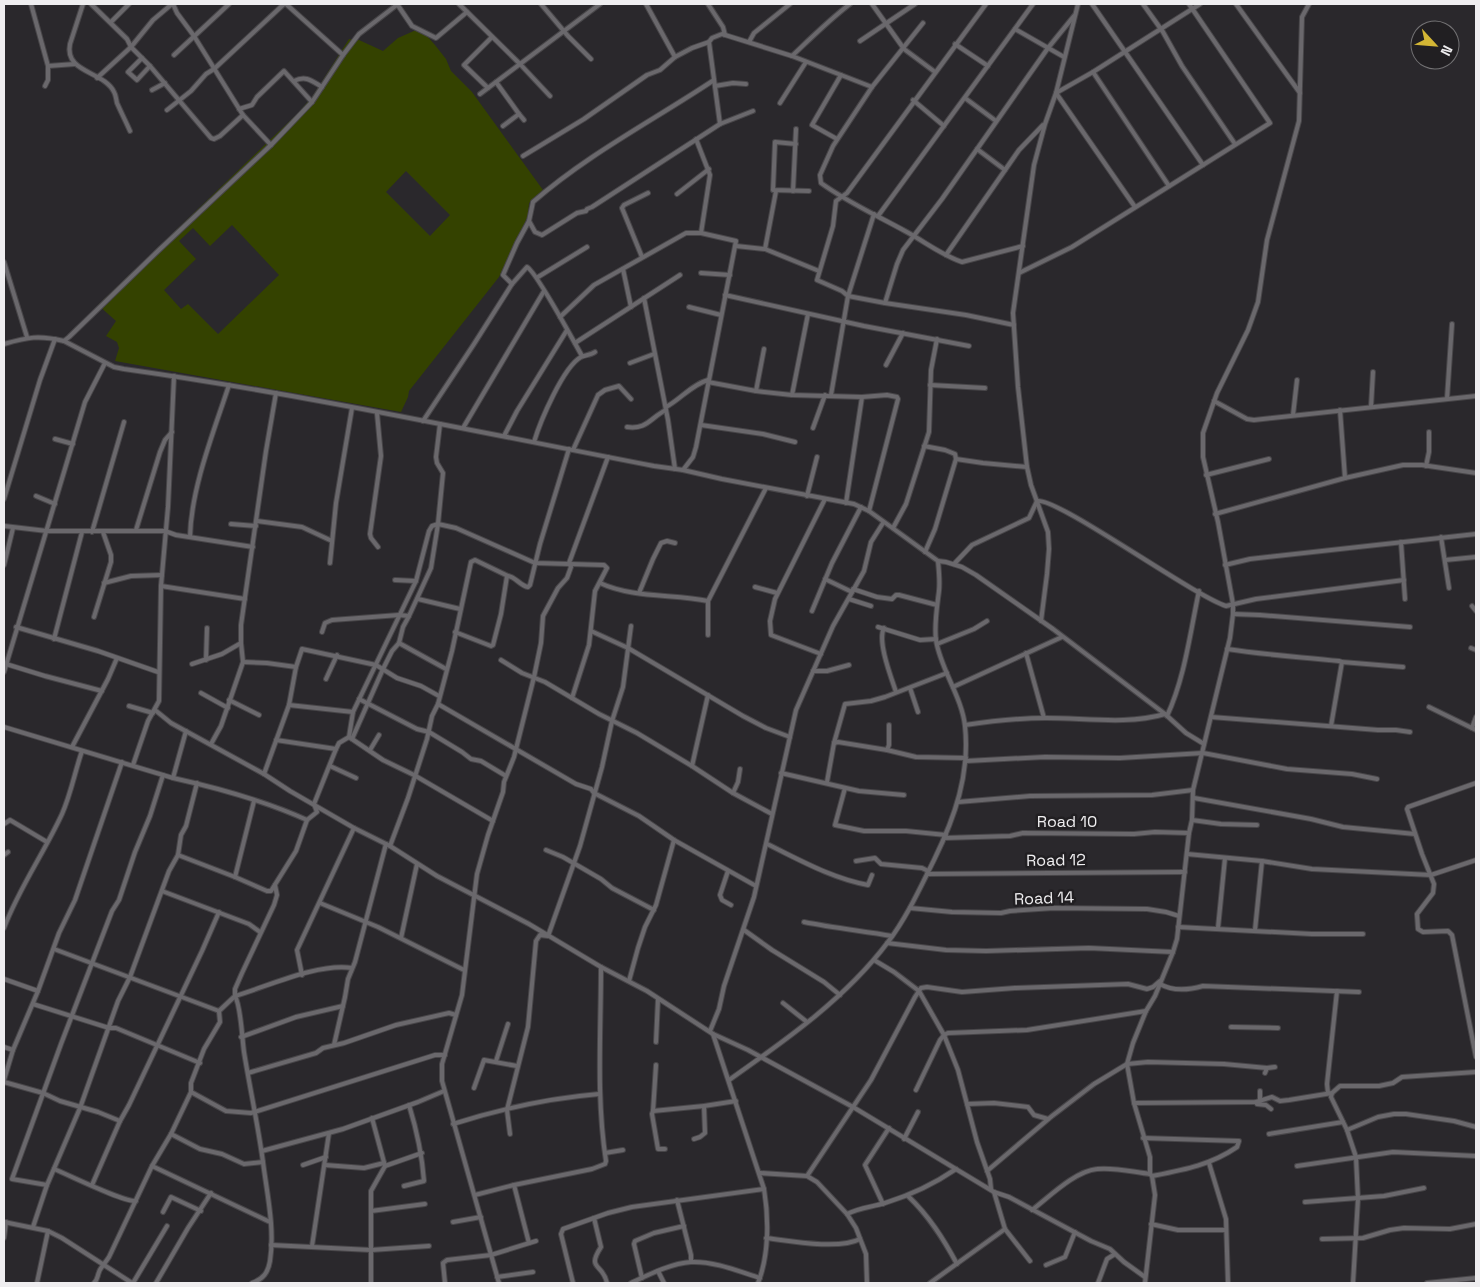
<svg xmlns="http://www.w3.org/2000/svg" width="1480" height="1287" viewBox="0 0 1480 1287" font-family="'Space Grotesk',sans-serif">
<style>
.green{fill:#344200;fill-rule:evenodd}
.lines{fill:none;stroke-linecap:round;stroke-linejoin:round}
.minor-casing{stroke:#484649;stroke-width:6}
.minor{stroke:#6a686c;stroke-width:4}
.labels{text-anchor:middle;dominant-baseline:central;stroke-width:5;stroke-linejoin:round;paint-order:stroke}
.street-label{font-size:16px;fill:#efeef0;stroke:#211f22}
</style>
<rect width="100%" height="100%" fill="#2a282c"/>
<!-- green -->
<path class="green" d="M416 30 426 35 435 45 446 59 451 71 472 92 543 190 529 203 528 216 499 277 409 391 408 397 401 412 115 361 119 348 117 342 106 336 116 321 98 305 298 113 312 97 349 39 359 40 383 51 398 38ZM406 171 450 215 430 236 386 192ZM232 225 279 275 218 334 188 304 181 309 164 290 196 259 179 241 193 228 210 246Z"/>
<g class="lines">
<!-- minor casing -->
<g class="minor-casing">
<g id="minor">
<path d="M31 4 48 66V80L45 86"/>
<path d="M83 4 70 44C64 73 104 71 114 92 116 95 116 99 117 103 121 112 126 122 130 131"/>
<path d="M91 4 127 39 131 47 150 66 211 138 214 139 220 136 243 115"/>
<path d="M173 4 177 13 194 36 243 115 271 145"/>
<path d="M286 4 343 55"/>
<path d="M397 4 412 26 436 38 467 12"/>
<path d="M459 4 520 64 550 96"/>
<path d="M541 4 568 36 591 59"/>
<path d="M646 4 675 57"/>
<path d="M708 4 723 27 725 35"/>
<path d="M872 4 904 49 935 72"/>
<path d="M986 4 847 193 836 201 833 226 817 280 842 291 848 296 885 303 966 315 1014 325"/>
<path d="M1092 4 1203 165"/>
<path d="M1143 4 1163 32 1182 66 1235 144"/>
<path d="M1236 4 1300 93"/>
<path d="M111 22 129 4"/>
<path d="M923 23 872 87 833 146 820 175 821 183C847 202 876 215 905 231 924 241 941 255 962 262L1023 246"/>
<path d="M1015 29 1064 57"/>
<path d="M860 41 915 4"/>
<path d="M749 42 754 33 790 4"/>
<path d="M955 44 988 66"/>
<path d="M174 55 229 4"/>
<path d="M792 56C811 38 829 20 850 4"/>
<path d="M142 58 128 72 137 80 150 66"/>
<path d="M48 66 75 64"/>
<path d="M1093 72 1169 186"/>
<path d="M97 78 131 47 153 20 172 4"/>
<path d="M294 81C306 75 312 81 322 87"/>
<path d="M496 82 519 114 503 126"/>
<path d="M715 86 733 83 746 84"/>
<path d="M488 88 464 65 492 37"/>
<path d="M152 90 165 83"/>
<path d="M480 94 600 4"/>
<path d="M965 98 996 121"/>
<path d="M913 100 944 126"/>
<path d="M780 103 806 62"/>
<path d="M239 109 252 105 257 97 284 71 312 102"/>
<path d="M167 110 191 91 206 74 214 69 284 4"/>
<path d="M519 114 524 120"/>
<path d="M720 124 709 42 712 38 722 34 792 56 872 87"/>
<path d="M696 139 710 175 701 233"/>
<path d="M837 139 812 125 841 75"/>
<path d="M796 144 775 142 773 190 809 191"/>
<path d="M977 149 1005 170"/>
<path d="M523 156 584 119 647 75 660 70 675 57 692 48 709 42"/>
<path d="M793 191 796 129"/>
<path d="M677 194 709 169"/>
<path d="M1135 207 1056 93 1093 72 1200 4"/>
<path d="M878 216 1033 4"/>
<path d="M529 221 535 232 542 235 577 213 586 211 587 209 592 207 720 124 753 111"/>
<path d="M736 246 765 249 819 271"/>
<path d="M765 249 776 191"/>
<path d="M946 255 1019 150 1043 125"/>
<path d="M642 257 622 208 624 205 648 193"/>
<path d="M4 262 27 337"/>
<path d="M623 269 631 307"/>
<path d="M701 273 730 275"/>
<path d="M1019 273 1072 247 1270 123 1189 4"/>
<path d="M538 277 587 247"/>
<path d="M512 284 503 275 517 243 529 221 533 202C588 154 654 120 714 80"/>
<path d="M725 295 864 326 969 346"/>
<path d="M644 298 668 420 675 469"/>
<path d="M885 303 897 264 903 250 942 199 1048 48 1074 16"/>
<path d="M689 307 721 315"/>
<path d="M560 317 594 285 686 233H701L736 241 696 447 693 457 683 470"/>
<path d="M64 341 114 367 124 369C302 394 478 432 654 466L683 470 722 479 854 504 869 511 938 561 946 562 962 567 976 575 1053 629 1165 714 1186 733 1204 744"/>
<path d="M575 343 680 275"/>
<path d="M4 344C28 337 39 335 64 341L69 337 159 250 271 145 312 102 343 55 359 34 398 4"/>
<path d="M630 363 654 354"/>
<path d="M886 365 903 333"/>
<path d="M708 382 756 391 792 395 862 397 887 395 897 397 898 399 869 511"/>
<path d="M930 385 985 388"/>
<path d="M756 391 764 349"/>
<path d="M792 395 808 314"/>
<path d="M831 395 848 296 874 214"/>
<path d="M1447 399 1452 324"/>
<path d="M1214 401 1247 419 1254 420 1476 396"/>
<path d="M666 407C681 399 691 385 708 380"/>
<path d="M1371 407 1373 372"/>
<path d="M1340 410 1345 478"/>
<path d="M377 413 381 456 370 534 371 538 378 547"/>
<path d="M1293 415 1297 380"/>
<path d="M423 421 474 344 512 284 527 267C536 271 574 342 582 356"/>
<path d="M701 425 763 434 795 442"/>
<path d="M627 427C647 430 651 417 666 410"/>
<path d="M463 428 544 291"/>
<path d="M813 428 825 395"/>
<path d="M504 436 517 411 567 330"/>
<path d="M55 439 73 444"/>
<path d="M534 442C540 422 563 367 581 357 585 355 591 355 595 352"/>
<path d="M924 446 945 450 955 454 956 459 983 463 1027 467"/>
<path d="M573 450 598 395 605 390 619 386 631 399"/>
<path d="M1426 466 1429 452V432"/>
<path d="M1206 475 1269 459"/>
<path d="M36 496 55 504"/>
<path d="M807 496 817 457"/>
<path d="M4 499 40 380 55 339"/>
<path d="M846 503 862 397"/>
<path d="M1215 514 1345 478 1403 465H1422L1476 473"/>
<path d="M257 521 302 527 332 541"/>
<path d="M231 524 256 526"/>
<path d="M4 526 47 531H165L176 535 253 547"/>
<path d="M893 528 906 504 929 432 931 370 937 339"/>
<path d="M136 530 160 452 165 440 172 432"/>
<path d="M92 532 124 422"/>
<path d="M190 537C191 488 214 431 229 385"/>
<path d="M1441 537 1449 588"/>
<path d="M1401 542 1405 599"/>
<path d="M925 552 935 529 956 459"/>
<path d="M1445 560 1476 557"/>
<path d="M330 563 336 503 352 408"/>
<path d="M954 564 972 545 1029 518 1037 501C1057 497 1192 595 1226 606L1256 599 1404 580"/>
<path d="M4 565 13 528"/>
<path d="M1225 565 1250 559 1476 534"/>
<path d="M825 579 852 592"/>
<path d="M395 580 416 581"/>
<path d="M104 583 131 576 162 575"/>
<path d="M600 583C632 598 673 594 708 601"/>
<path d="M161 586 245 599"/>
<path d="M755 587 777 593"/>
<path d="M853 589 877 597 892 599 896 595H899L937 605"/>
<path d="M639 593 653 559 661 543 667 541 675 543"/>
<path d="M418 599 460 609"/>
<path d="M849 599 871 606"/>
<path d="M1472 606 1476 611"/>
<path d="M812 611 832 563 861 507"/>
<path d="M1233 614 1260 615 1410 627"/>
<path d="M94 617 111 562V555L103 532"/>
<path d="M1041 621 1047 574 1049 549 1048 532 1031 485 1027 467 1018 387 1013 313 1034 165 1045 124 1056 93 1078 4"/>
<path d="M16 627 98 651 158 672"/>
<path d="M878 627 920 640 936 639"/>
<path d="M884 628C877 641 891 677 896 692"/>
<path d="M591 631 628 648 743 716 766 728 790 737"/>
<path d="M322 632 325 623 332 620 399 615 409 616 431 568 438 524 456 528 535 563 604 565 607 568 595 591 589 645 572 698"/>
<path d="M455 632 491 646 493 645 501 614 507 576C514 575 520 586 528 587L530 585 540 544 569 449"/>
<path d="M708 635V601L766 488"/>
<path d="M54 639 82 532"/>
<path d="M399 643 446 669"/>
<path d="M937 644 974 629 987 621"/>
<path d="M1471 648 1476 650"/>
<path d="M1227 649C1265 655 1302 657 1339 661L1342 662 1403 667"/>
<path d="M1026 653 1044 718"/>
<path d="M821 654 771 635 770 621 775 599 825 499"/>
<path d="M206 660 207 628"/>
<path d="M501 660 522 673 545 682 599 714 637 733 692 766 733 793 772 814"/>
<path d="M243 662 267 663 296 667"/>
<path d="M6 664 45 676 102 691"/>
<path d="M192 664 222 654 241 643V625L266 451 276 393"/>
<path d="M813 671H827L849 665"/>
<path d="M4 672 85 402 105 363"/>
<path d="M326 679 337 655"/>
<path d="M953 687 1062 637"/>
<path d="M910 688 918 712"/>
<path d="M201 693 228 708"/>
<path d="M359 699 417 729 429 732 462 752 471 759 481 761 506 776"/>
<path d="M229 700 259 715"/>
<path d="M438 704 576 784 591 789 594 793 639 816 674 840 756 886"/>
<path d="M289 705 353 712"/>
<path d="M129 706 153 713"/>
<path d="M1429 707 1476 730"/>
<path d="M155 710 171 723 264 774 290 791 354 828 390 846 437 876 529 924 601 967 647 991 713 1034 748 1050 853 1107 994 1192 1009 1197 1091 1241 1110 1249 1124 1262 1145 1277"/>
<path d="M1167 716C1185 677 1190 633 1199 591"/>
<path d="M1211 717 1378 730H1396L1410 732"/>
<path d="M889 725V745L887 750 916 757 966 758"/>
<path d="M965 725C992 721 1019 718 1046 718 1085 718 1128 725 1165 714"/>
<path d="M1331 726 1342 662"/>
<path d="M4 727 173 778C218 788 265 801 307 820L317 812 314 804 336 749 339 743 349 737 353 712 416 581 429 531 432 526 438 524 443 473 437 463 436 457 440 424"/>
<path d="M1472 728 1476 717"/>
<path d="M349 737 383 760 414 775 493 821"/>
<path d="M352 739 383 669 392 651 399 643 403 627 409 616"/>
<path d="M276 740 336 749"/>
<path d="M834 743 838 742 887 750"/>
<path d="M211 744 221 726 243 662 241 643"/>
<path d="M72 747 108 679 117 658"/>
<path d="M370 750 379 735"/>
<path d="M966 761 1045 757 1120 758 1203 753 1287 769 1352 774 1377 779"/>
<path d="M133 765 148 721 159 701 161 586 168 507 174 376"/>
<path d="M330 766 356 778"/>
<path d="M692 766 708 695"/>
<path d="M781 773 859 791 904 795"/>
<path d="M264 774 289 705 296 667 302 649 376 665 397 678 421 686 439 696"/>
<path d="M173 778 186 731"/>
<path d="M827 782 834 743 845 704 871 701 885 697 947 673"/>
<path d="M1476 783 1408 807 1407 809 1422 854 1434 884 1433 893 1417 914 1418 929 1423 932 1448 931 1452 935 1476 1057"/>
<path d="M845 788 835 825 864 831H906L946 835"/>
<path d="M733 793 738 782 740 769"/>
<path d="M1194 798 1311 819 1343 827 1415 834"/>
<path d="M958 802 1030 796 1152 795 1193 790"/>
<path d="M1192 820 1221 824 1257 825"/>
<path d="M4 824 10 820 47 842"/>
<path d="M944 838 1010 836 1023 833 1134 834 1155 832 1189 833"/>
<path d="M767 844C800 860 831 878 868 885L872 875"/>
<path d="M390 846 408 798 427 739 432 716 438 704 452 651 471 562 475 560 508 576"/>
<path d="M546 850 563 857 601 879 612 888 654 910"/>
<path d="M1187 854 1262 861 1312 869 1431 875 1476 860"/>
<path d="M4 855 8 852"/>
<path d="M178 855 235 877 267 891H271L296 851 307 820"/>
<path d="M856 861 875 858 881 864 922 868 928 871"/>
<path d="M728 871 720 895 722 900 731 905"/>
<path d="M927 874 1185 872"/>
<path d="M235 877 254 801"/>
<path d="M162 891 249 924 260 932"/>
<path d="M320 903 378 927 464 970"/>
<path d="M910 908 952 912 1001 913 1010 911 1054 908 1147 909 1166 912 1179 916"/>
<path d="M804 922C834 928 863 931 892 936"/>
<path d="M1178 927 1312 934H1363"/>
<path d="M4 928C19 888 44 853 62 814 71 794 75 771 82 751"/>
<path d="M1218 928 1225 858"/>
<path d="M744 930 772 950 824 982 840 995"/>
<path d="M1255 930 1262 861"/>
<path d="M401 938 417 864"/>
<path d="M887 943 946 950 986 951 1089 948 1173 952"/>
<path d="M54 949 219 1011"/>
<path d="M874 960 894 972 919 991 944 1035 958 1070 977 1142 990 1179 991 1189"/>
<path d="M302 975 297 950 354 828"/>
<path d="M4 979 38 991"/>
<path d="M629 981 638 948 645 927 656 905 674 840"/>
<path d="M1160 984C1172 991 1189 990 1203 986L1359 992"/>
<path d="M783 1003 807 1022"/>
<path d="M33 1004 109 1028H116L200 1063"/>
<path d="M219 1011 235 996V989L242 973 274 905 277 895 275 885"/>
<path d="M1231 1027 1278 1028"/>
<path d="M710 1031 719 1009 724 986 754 897 796 710 833 626 864 571 871 542 883 523"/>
<path d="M713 1034 764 1189C769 1219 769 1255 758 1283"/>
<path d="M241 1037 296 1017 343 1006"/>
<path d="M656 1042 658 999"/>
<path d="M334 1045 345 997 348 979 355 962 386 844"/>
<path d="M4 1047 13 1050"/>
<path d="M496 1061 508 1024"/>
<path d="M656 1065 653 1111 652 1114 658 1149H665"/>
<path d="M248 1073 316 1053 323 1048 344 1043 396 1025 449 1013 456 1015"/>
<path d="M1265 1073 1267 1068 1275 1067"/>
<path d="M4 1080 13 1050 38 991 59 933 75 900 122 762"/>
<path d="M729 1080C786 1040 846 998 888 942 907 917 920 888 934 860 955 817 970 774 965 726 962 697 940 668 936 640 934 625 937 607 939 591 940 582 939 571 938 561"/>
<path d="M4 1082 43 1093 60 1101 98 1112 120 1121"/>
<path d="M474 1088 484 1060 517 1066"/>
<path d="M916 1090 940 1040 944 1035 948 1033 1027 1030 1146 1011"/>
<path d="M191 1092 226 1111 251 1113 435 1055H445"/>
<path d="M1328 1093 1327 1084 1337 991"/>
<path d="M1332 1093 1331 1097 1347 1130 1356 1157 1358 1199 1353 1283"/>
<path d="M1260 1101V1091"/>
<path d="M1256 1102 1257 1104 1266 1105 1271 1109"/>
<path d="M1134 1103 1256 1102 1272 1097 1280 1101 1289 1100 1332 1093 1340 1086H1379L1393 1083 1402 1077 1476 1072"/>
<path d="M967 1104 994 1103 1028 1107 1034 1115 1048 1119"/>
<path d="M653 1111 704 1106 736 1101"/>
<path d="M453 1124C500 1109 551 1098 599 1094"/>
<path d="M1347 1130 1378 1117 1394 1114H1406L1454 1121 1476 1127"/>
<path d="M171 1134 200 1149 222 1154 244 1164 263 1162"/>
<path d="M510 1134 507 1110 528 1027 536 941 540 935 548 936 580 846 602 767 612 721 623 687 631 626"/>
<path d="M1269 1134 1343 1122"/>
<path d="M1143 1138 1239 1141 1237 1147C1211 1165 1183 1170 1152 1176"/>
<path d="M694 1139 700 1137 705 1133 704 1106"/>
<path d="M904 1139 918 1112"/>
<path d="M262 1151 343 1129 418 1102 444 1091"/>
<path d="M605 1153 623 1150"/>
<path d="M1209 1163 1226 1219 1228 1283"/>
<path d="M303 1165 326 1157"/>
<path d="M325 1165 364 1168 384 1163"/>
<path d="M152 1166 270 1222"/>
<path d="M385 1166 422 1153"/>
<path d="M1297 1166 1393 1152 1476 1156"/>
<path d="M54 1169C69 1175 123 1202 136 1201"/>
<path d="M987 1171 1052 1116 1094 1084 1127 1064 1148 1062 1224 1064 1267 1068"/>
<path d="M760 1173 807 1176 817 1182 847 1214 856 1228 866 1254 867 1283"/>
<path d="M807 1176 871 1080 915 997 921 988 927 987 962 992 1015 988 1128 984 1147 989 1153 987 1160 981"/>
<path d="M47 1185 12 1179 61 1044 112 911 119 900 135 852 150 816 163 775"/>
<path d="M92 1185 120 1121 129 1105 202 951 219 912"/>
<path d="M514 1185 529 1243"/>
<path d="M404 1186 424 1181C422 1154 417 1131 409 1105"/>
<path d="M994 1192 1005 1229 1030 1261"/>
<path d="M475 1195 514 1185 592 1169 605 1164 606 1161C596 1097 601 1032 601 967"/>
<path d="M908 1196C929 1216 943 1238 957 1264"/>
<path d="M677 1200 691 1255V1262"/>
<path d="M1305 1202 1384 1196 1424 1188"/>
<path d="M883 1204 865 1165 889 1128"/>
<path d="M1032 1210C1049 1197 1075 1171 1097 1169 1114 1167 1133 1172 1150 1174"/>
<path d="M371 1211 425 1204"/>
<path d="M163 1212 171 1197 201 1211"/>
<path d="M847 1214C859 1208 872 1207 885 1203 911 1195 934 1184 956 1169"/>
<path d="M594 1218 601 1247C586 1270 603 1263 607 1283"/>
<path d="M4 1222 48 1231 62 1238 132 1283"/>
<path d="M453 1222 481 1217"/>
<path d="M1151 1224 1178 1230H1226"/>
<path d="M33 1227 47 1185 80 1108 118 1001 130 977 169 871 178 855 181 835 186 826 197 783"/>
<path d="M4 1238 6 1222"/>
<path d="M766 1238C790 1241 839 1250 860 1239"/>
<path d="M1322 1239 1363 1238 1390 1230 1404 1228 1450 1229 1476 1224"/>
<path d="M271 1245 371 1250 429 1246"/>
<path d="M312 1246 329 1133"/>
<path d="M1046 1265 1065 1257 1075 1232"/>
<path d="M658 1271 664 1283"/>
<path d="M497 1277 533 1272"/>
<path d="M642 1278 634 1244 635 1241 654 1233 684 1226"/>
<path d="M37 1283 48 1231"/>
<path d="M94 1283C98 1279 97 1277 99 1272 100 1268 106 1262 109 1257L152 1166 171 1134 191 1092V1083L204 1049 220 1022 219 1011"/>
<path d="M133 1283 167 1226"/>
<path d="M156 1283 188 1228 211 1193"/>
<path d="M252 1283C263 1279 268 1273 270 1261 275 1228 267 1194 263 1162 258 1125 250 1089 244 1052 242 1038 241 1006 235 996 269 986 317 963 352 968"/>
<path d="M371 1283V1191L385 1166 372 1118"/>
<path d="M445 1283 443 1263 447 1260 491 1255 536 1241"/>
<path d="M499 1283 442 1081V1064L462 995 477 874 488 835 503 792 504 782 514 757 534 677 541 643 543 616 558 588 567 578 571 567 569 563 608 457"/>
<path d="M573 1283 561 1234 563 1229 608 1213 632 1207 764 1189"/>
<path d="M631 1283C648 1275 672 1263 691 1262 714 1261 738 1271 760 1278"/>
<path d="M930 1283 1005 1229"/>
<path d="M1098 1283 1107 1259 1115 1254"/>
<path d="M1145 1283 1155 1195 1152 1176 1150 1174V1157L1134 1103 1127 1064 1133 1043 1146 1011 1155 996 1173 952 1177 939 1189 833 1192 820 1193 790 1230 638 1233 614V604L1218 522 1203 457V433L1217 393 1248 330 1258 302 1267 240 1299 121 1302 17 1309 4"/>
<path d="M1427 1283 1476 1278"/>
</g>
</g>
<!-- minor -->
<use href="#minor" class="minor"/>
</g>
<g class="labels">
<!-- street labels -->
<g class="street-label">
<text x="1067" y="821">Road 10</text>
<text transform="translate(1056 860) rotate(-1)">Road 12</text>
<text transform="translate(1044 898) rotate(-2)">Road 14</text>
</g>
</g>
<!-- border -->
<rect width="1480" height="1287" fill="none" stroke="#efeef0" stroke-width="10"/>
<!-- north arrow -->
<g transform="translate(1435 45) rotate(116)"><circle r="24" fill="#211f22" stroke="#737274"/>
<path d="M0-4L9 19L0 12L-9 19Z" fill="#d3b635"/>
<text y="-8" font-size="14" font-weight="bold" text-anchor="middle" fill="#efeef0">N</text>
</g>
</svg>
